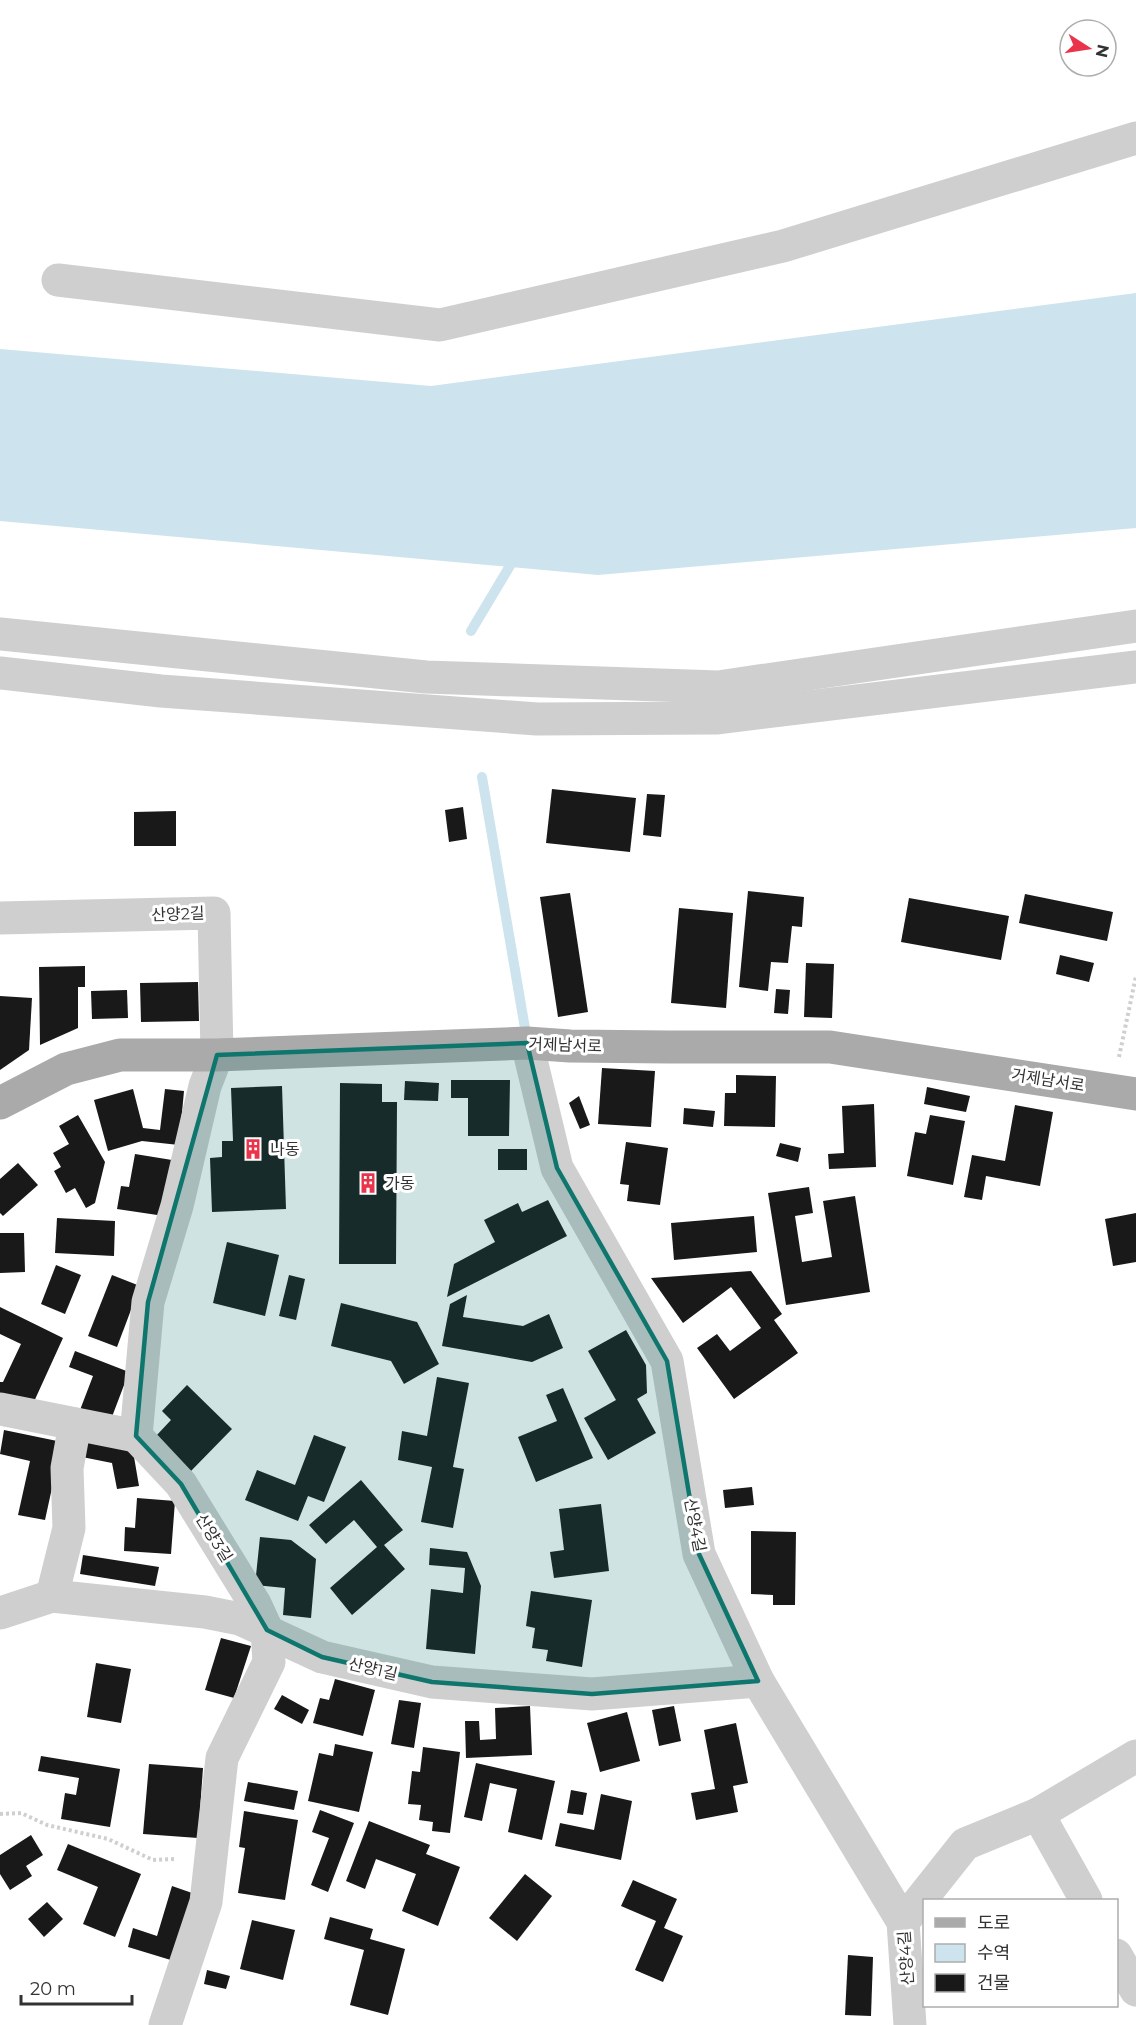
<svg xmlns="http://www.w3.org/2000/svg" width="1136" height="2025" viewBox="0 0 1136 2025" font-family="Montserrat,'Noto Sans KR',sans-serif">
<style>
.water{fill:#cde3ee}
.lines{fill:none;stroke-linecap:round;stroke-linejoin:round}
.stream{stroke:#cde3ee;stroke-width:10}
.building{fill:#191919}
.path{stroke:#cfcfcf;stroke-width:4;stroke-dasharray:3 3;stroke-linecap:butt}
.minor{stroke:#cfcfcf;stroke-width:33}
.major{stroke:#aaa;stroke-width:33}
.marked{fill:#0f766e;fill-opacity:0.2;stroke:#0f766e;stroke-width:4.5;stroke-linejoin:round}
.labels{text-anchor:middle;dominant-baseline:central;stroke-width:6;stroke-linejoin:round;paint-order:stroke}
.street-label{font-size:16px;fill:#323232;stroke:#fff}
.poi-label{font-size:16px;fill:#323232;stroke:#fff;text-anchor:start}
</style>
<rect width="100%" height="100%" fill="#fff"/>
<!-- water -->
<path class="water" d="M1136 293V528L598 575 0 521V349L431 386Z"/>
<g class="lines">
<!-- stream -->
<g class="stream">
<path d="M471 631 517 554"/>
<path d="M482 777 527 1040"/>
</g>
</g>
<!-- building -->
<g class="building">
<path d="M552 789 636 798 630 852 546 843Z"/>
<path d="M647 794 665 795 661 837 643 835Z"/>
<path d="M463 807 467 839 449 842 445 810Z"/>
<path d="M176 811V846H134V812Z"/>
<path d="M748 891 804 897 802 927 792 926 788 963 771 962 768 991 739 987Z"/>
<path d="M570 893 588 1012 558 1017 540 897Z"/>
<path d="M1025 894 1113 912 1107 941 1019 923Z"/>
<path d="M909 898 1009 916 1001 960 901 942Z"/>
<path d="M679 908 733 913 726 1008 671 1003Z"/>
<path d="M1060 955 1094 963 1089 982 1056 974Z"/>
<path d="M806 963 834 964 832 1018 804 1017Z"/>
<path d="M85 966V987H78V1028L40 1045 39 967Z"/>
<path d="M198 982 199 1021 141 1022 140 983Z"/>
<path d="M776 989 790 990 788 1014 774 1013Z"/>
<path d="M127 990 128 1018 92 1019 91 991Z"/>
<path d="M0 996 32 998 29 1050 0 1070Z"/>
<path d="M602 1068 655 1071 651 1127 598 1124Z"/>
<path d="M736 1075 776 1076 775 1127 724 1126 725 1093H736Z"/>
<path d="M451 1080H510L509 1136H468V1098H451Z"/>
<path d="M405 1081 439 1083 438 1101 404 1100Z"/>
<path d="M340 1083 382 1084V1102H397L396 1264H339Z"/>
<path d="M282 1086 286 1209 212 1212 210 1158 222 1157V1141H233L231 1088Z"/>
<path d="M927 1087 970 1096 966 1112 924 1104Z"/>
<path d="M133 1089 143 1128 160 1130 165 1089 184 1091 179 1145 142 1141 108 1151 94 1100Z"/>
<path d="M579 1096 590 1125 580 1129 569 1103Z"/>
<path d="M874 1104 876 1167 829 1169 828 1154 844 1153 842 1106Z"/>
<path d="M1015 1105 1053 1112 1040 1186 986 1176 982 1200 964 1197 972 1155 1005 1161Z"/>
<path d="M684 1108 715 1111 713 1127 683 1124Z"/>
<path d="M78 1115 105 1162 95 1203 86 1208 75 1188 66 1193 54 1171 61 1167 53 1153 69 1144 59 1126Z"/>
<path d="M930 1115 965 1121 953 1185 907 1176 915 1132 926 1134Z"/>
<path d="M626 1142 668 1148 660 1205 627 1201 629 1185 620 1184Z"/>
<path d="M780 1143 801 1148 798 1162 776 1156Z"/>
<rect x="498" y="1149" width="29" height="21"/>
<path d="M135 1154 172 1160 164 1216 117 1209 121 1186 129 1187Z"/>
<path d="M18 1163 38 1185 3 1216 0 1213V1179Z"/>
<path d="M809 1187 813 1213 795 1216 802 1262 832 1257 823 1201 855 1196 870 1292 786 1305 768 1193Z"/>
<path d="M548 1200 567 1236 447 1297 454 1264 495 1242 484 1220 518 1203 522 1212Z"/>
<path d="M1136 1213V1262L1113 1266 1105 1219Z"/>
<path d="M754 1216 757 1252 674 1260 671 1223Z"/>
<path d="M57 1218 115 1221 114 1256 55 1253Z"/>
<path d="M0 1233H24L25 1272 0 1273Z"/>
<path d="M227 1242 279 1255 265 1316 213 1303Z"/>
<path d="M56 1265 81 1275 65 1314 41 1304Z"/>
<path d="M751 1271 782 1314 774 1320 798 1353 734 1399 697 1348 717 1334 730 1351 761 1328 731 1287 683 1323 651 1278Z"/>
<path d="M112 1275 140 1286 117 1347 88 1336Z"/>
<path d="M289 1275 305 1279 296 1320 279 1316Z"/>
<path d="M467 1295 463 1317 523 1326 549 1314 563 1348 532 1362 442 1346 450 1304Z"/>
<path d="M341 1303 417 1322 439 1364 404 1384 391 1361 331 1346Z"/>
<path d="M0 1307 63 1338 32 1406 0 1394V1382H3L21 1344 0 1334Z"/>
<path d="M626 1330 646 1365 647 1393 637 1399 656 1433 608 1460 584 1418 616 1400 588 1351Z"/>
<path d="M75 1351 129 1372 110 1422 80 1410 93 1376 69 1367Z"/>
<path d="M437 1377 469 1383 453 1467 464 1469 453 1528 421 1522 432 1467 398 1460 402 1431 427 1436Z"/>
<path d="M187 1385 232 1429 191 1471 156 1436 171 1420 162 1411Z"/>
<path d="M563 1388 593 1458 536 1482 518 1437 557 1421 546 1395Z"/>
<path d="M4 1430 62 1442 45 1520 18 1515 30 1461 0 1454Z"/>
<path d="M314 1435 346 1447 324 1502 308 1496 298 1521 245 1500 257 1470 295 1485Z"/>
<path d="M86 1441 133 1451 139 1486 117 1489 112 1463 82 1457Z"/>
<path d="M361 1480 403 1530 384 1545 405 1569 352 1615 330 1588 377 1547 354 1520 326 1544 309 1525Z"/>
<path d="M752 1487 754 1505 725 1508 723 1490Z"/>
<path d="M137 1498 175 1501 171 1554 124 1551 125 1527 135 1528Z"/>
<path d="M601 1504 609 1571 554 1578 550 1552 564 1550 559 1509Z"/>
<path d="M751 1531 796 1532 795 1605H773V1595L751 1594Z"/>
<path d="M260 1537 291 1540 316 1559 311 1618 283 1615 285 1588 255 1585Z"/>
<path d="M430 1548 467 1552 481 1586 475 1654 426 1649 431 1589 463 1593 465 1568 429 1565Z"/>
<path d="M83 1555 159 1567 155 1586 80 1574Z"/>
<path d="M531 1591 592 1600 582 1667 546 1661 548 1650 532 1648 535 1628 526 1626Z"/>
<path d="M221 1638 251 1646 234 1698 205 1690Z"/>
<path d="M96 1663 131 1669 121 1723 87 1717Z"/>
<path d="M335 1679 375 1690 363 1736 313 1723 320 1698 329 1700Z"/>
<path d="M282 1695 309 1710 302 1724 274 1709Z"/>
<path d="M399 1700 421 1703 414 1748 391 1744Z"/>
<path d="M530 1706 532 1755 466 1758 465 1721H479L480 1740 496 1739 495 1708Z"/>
<path d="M674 1706 681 1741 659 1746 652 1710Z"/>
<path d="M627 1712 640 1761 600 1772 587 1723Z"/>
<path d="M736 1723 748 1783 733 1786 738 1812 696 1820 691 1793 715 1789 704 1730Z"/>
<path d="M335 1744 373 1752 359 1812 308 1801 319 1753 333 1756Z"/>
<path d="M423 1747 460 1752 450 1833 432 1831 433 1822 419 1820 421 1805 408 1804 412 1771 420 1772Z"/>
<path d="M41 1756 120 1769 110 1827 61 1819 65 1793 76 1795 79 1778 38 1771Z"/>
<path d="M476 1763 555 1781 542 1840 508 1832 517 1789 490 1783 482 1821 464 1817Z"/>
<path d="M149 1764 203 1768 198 1838 143 1834Z"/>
<path d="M248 1782 298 1791 294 1810 244 1801Z"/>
<path d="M571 1790 587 1793 583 1815 567 1813Z"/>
<path d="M601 1794 632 1801 621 1860 555 1846 560 1823 594 1830Z"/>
<path d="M320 1810 354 1823 328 1892 311 1885 329 1838 312 1832Z"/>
<path d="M244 1811 298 1820 285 1900 238 1893 245 1848 239 1847Z"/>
<path d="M369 1821 430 1845 426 1854 460 1867 438 1926 402 1911 416 1874 376 1859 365 1889 346 1881Z"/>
<path d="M31 1835 43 1855 26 1866 32 1876 10 1890 0 1874V1855Z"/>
<path d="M68 1844 141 1874 115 1937 83 1924 98 1887 57 1870Z"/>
<path d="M525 1874 552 1896 517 1941 489 1918Z"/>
<path d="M633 1880 677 1899 664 1928 683 1936 663 1982 635 1970 656 1921 621 1906Z"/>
<path d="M172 1886 195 1894 174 1961 128 1947 133 1928 157 1936Z"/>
<path d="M47 1902 63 1919 44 1937 28 1919Z"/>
<path d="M330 1917 373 1929 370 1939 405 1949 388 2015 350 2005 364 1950 324 1939Z"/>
<path d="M252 1920 295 1930 283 1980 240 1969Z"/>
<path d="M848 1955 873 1957 871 2016 845 2015Z"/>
<path d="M207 1970 230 1976 226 1989 204 1984Z"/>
</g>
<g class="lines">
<!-- path -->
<g class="path">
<path d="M1119 1057 1136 976"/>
<path d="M0 1814 21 1813 47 1825 108 1839 153 1860 174 1859"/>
</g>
<!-- minor -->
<g class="minor">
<path d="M58 280 440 325 783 246 1136 138"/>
<path d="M0 634 426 677 718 687 1136 626"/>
<path d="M0 673 161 691 537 719 716 718 1136 667"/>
<path d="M0 918 214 913 217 1055 205 1086 177 1206 148 1302 136 1436 181 1484 255 1604 267 1630 269 1662 222 1758 206 1902 165 2025"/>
<path d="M527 1043 557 1168 667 1361 699 1554 758 1681 903 1922 910 2025"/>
<path d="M0 1409 136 1436"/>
<path d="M52 1596 69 1528 67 1468 75 1424"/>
<path d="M0 1613 52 1596 205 1612 240 1619 322 1657 432 1682 592 1694 758 1681"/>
<path d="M1038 1814 1086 1900"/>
<path d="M903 1922 965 1844 1038 1814 1136 1756"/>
<path d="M1116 1955 1136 1990"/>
</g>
<!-- major -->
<path class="major" d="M0 1103 66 1069 120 1055H217L527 1043 570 1046 669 1047H830L1136 1094"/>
</g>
<!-- marked area -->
<path class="marked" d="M527 1043 557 1168 667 1361 699 1554 758 1681 592 1694 432 1682 322 1657 267 1630 181 1484 136 1436 148 1302 217 1055Z"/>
<!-- icons -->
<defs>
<g id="building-bare" transform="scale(1.62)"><path d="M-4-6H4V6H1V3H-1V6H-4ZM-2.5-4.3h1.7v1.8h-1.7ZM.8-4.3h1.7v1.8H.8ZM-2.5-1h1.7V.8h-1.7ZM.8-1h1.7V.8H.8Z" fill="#ea344b" stroke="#fff" stroke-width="2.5" paint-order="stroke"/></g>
</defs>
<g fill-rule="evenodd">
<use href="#building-bare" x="253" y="1149"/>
<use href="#building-bare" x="368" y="1183"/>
</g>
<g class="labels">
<!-- street labels -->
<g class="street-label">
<text transform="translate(178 914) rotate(-2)">산양2길</text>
<text transform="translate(565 1045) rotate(2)">거제남서로</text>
<text transform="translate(1048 1080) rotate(9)">거제남서로</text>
<text transform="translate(695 1525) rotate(79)">산양4길</text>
<text transform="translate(214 1538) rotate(58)">산양3길</text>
<text transform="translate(373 1669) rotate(13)">산양1길</text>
<text transform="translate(906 1958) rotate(-94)">산양4길</text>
</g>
<!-- poi labels -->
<g class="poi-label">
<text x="270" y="1149">나동</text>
<text x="385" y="1183">가동</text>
</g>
</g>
<!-- legend -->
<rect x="923" y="1899" width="195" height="108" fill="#ffffff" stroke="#adadad" stroke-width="1.5"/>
<rect x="935" y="1918" width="30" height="9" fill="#aaaaaa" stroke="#adadad" stroke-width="1.5"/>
<text x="977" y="1929" font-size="18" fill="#323232">도로</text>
<rect x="935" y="1944" width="30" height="18" fill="#cde3ee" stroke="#adadad" stroke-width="1.5"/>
<text x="977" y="1959" font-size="18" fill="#323232">수역</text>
<rect x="935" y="1974" width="30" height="18" fill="#191919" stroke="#adadad" stroke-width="1.5"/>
<text x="977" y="1989" font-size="18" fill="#323232">건물</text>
<!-- north arrow -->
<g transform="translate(1088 48) rotate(102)"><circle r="28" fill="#ffffff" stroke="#adadad" stroke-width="1.5"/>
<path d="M0-4.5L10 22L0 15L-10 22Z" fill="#ea344b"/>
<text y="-9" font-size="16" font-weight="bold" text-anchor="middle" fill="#323232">N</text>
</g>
<!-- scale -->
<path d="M21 1995v9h111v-9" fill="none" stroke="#323232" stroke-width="3"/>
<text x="30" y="1995" font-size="18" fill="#323232" stroke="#ffffff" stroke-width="4.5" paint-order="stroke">20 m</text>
</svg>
